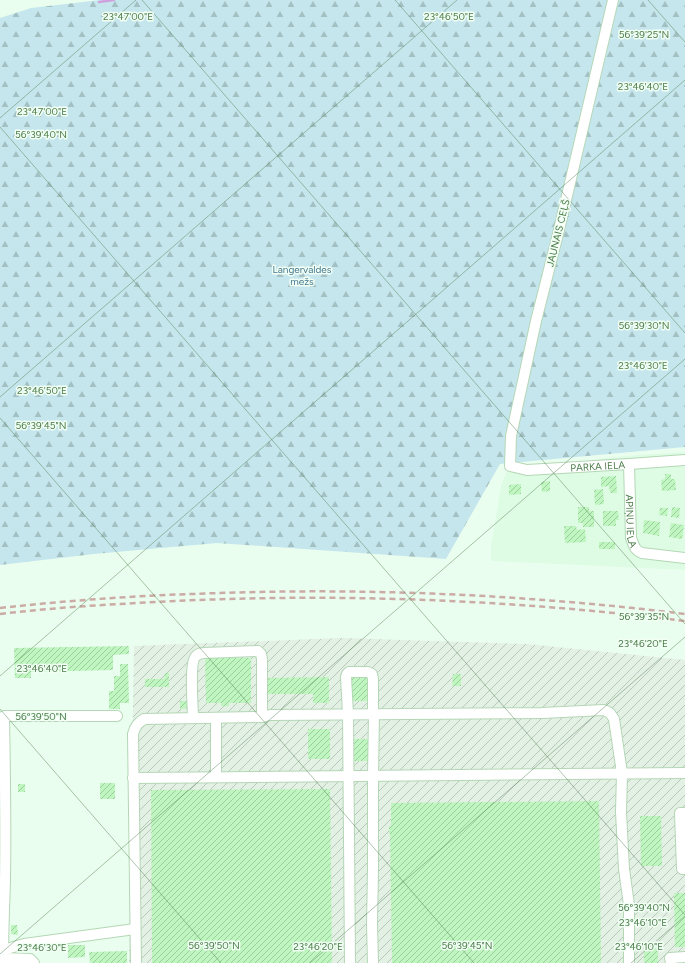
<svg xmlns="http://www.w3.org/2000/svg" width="685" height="963" viewBox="0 0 685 963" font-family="Figtree,sans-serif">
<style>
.residential{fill:#defce3}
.industrial{fill:url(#industrial-furrows)}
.forest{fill:url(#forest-firs)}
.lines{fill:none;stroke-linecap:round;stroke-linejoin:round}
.stream{stroke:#cfa1dd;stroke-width:2.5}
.building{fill:url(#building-hatch)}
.minor-casing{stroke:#b4d7b6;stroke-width:12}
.minor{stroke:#fff;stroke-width:10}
.rail{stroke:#cbaba5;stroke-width:2.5;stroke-dasharray:6 4;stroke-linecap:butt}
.ticks{fill:none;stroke:#4c7d4a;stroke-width:1;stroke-opacity:0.45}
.labels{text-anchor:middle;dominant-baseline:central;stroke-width:3;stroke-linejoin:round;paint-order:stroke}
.street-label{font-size:10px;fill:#4c7d4a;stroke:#f2fff5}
.park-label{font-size:10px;fill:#457990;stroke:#f2fff5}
.ticks-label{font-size:10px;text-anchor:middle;fill:#4c7d4a;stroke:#f2fff5;stroke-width:3;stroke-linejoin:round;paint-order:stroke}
</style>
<defs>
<pattern id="industrial-furrows" width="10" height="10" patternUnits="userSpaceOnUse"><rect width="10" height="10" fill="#e3f0e4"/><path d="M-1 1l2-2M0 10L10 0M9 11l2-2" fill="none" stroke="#bac8bb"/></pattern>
<pattern id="forest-firs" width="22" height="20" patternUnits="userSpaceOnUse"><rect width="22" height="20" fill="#c6e6ee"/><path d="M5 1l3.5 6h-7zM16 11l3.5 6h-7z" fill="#a3c0c3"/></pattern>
<pattern id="building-hatch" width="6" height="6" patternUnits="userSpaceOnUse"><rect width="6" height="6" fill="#bff6c0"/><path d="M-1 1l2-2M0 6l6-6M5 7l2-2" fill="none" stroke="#9dcc9e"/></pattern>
</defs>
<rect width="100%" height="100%" fill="#eafeef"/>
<!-- residential -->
<path class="residential" d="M685 452V570L491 561V546L501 486 507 471 624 456Z"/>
<!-- industrial -->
<path class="industrial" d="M342 638 527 644 685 660V963H129L134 646Z"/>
<!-- forest -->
<path class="forest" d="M100 0H685V447L500 464 446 559 217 543 94 554 0 565V18L31 8Z"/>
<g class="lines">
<!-- stream -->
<path class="stream" d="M99 2 114 0"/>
</g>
<!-- building -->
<g class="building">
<path d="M665 474H671V479H675L676 490 662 491 661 480 665 479Z"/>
<path d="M616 476 617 493H610L609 486 601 487V477Z"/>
<path d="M550 481V491L542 492 541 482Z"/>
<path d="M521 484V494L509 495V485Z"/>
<path d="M603 489 604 504 595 505 594 490Z"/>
<path d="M578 507H589V511H594V527H583V523H578Z"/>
<path d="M672 507 680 508 679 518 671 517Z"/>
<path d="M660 508H668L667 516 659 515Z"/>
<path d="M603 511H618L619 520H616V526H603Z"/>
<path d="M644 520 660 522 659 536 643 533Z"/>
<path d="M671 523 684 525 682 539 669 537Z"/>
<path d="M564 526H576L577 530 585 529 586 542 565 543Z"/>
<rect x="599" y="542" width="16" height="7"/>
<path d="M129 646V654L113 655V670L31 672V678H15L14 648Z"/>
<path d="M205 658H251V703H229V706H221V703H206Z"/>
<path d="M120 664H128L129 703H120V709H109V691H114V676H120Z"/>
<path d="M165 673H169V687H145V679H164Z"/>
<path d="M453 674H461V686H452Z"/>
<path d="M329 677V703H313V694H266V678Z"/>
<path d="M352 678H367V701H351Z"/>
<path d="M180 701H188V708L180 709Z"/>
<rect x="308" y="729" width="22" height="30"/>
<rect x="353" y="739" width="16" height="22"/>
<rect x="100" y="783" width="15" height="16"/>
<rect x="18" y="784" width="7" height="8"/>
<path d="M330 789 332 963H152L151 790Z"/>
<path d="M599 801 601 963H392L390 834H389V826H391V803Z"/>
<path d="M640 816H661L662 866H641Z"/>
<path d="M674 893H685V947H675Z"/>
<path d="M11 925H17L18 935 11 934Z"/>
<path d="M68 945H85V957L68 958Z"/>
<rect x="644" y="948" width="14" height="15"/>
<path d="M127 951V963H90L89 952Z"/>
</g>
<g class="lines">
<!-- minor casing -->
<g class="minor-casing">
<g id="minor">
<path id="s1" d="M613 0 558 234 536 321 511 436 510 466 527 470 629 464 685 460"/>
<path id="s2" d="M629 464 631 538C634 545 634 550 642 553L685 558"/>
<path d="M193 718C193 707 189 662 196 656 198 654 201 653 204 653L258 651 261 654 262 659V717"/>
<path d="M216 777V718"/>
<path d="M133 778 685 773"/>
<path d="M685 813H680L682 869H685"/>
<path d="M3 950 24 944 135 929"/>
<path d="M3 958 30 959 34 963"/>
<path d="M3 963C3 935 4 908 5 881 6 826 5 771 4 716H117"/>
<path d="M136 963 133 734C135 726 138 723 144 719L262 717 270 715 542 713 604 710 610 713 614 719 622 773 621 812 624 869 629 905V963"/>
<path d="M350 963 348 714 346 677 347 674 349 672H368L372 674 373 679V711L374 714 373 776V870L372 924 373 963"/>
<path d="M671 963 670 958 685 957"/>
</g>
</g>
<!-- minor -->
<use href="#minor" class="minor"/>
<!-- rail -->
<g class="rail">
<path d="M0 608C64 601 128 596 193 594 357 587 522 594 685 614"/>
<path d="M0 614C58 607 117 604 175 601 345 593 516 600 685 621"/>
</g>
</g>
<!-- ticks -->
<path class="ticks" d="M142 0 685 624M395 0 685 333M648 0 685 42M0 118 136 0M0 127 685 915M0 397 457 0M0 418 474 963M0 676 685 80M0 709 221 963M0 954 685 359M310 963 685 637M631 963 685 916"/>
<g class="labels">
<!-- street labels -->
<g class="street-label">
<text transform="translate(558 233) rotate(-76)">JAUNAIS CEĻŠ</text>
<text stroke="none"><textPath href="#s1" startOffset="566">PARKA IELA</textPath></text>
<text stroke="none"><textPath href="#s2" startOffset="57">APIŅU IELA</textPath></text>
</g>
<!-- park labels -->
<g class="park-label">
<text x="302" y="269">Langervaldes<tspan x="302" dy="12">mežs</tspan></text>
</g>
</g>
<g class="ticks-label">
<text x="128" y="20">23°47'00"E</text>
<text x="449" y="20">23°46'50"E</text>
<text x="644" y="38">56°39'25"N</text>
<text x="643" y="90">23°46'40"E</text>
<text x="42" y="115">23°47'00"E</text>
<text x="41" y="138">56°39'40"N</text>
<text x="644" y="329">56°39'30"N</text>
<text x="643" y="369">23°46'30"E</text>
<text x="42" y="394">23°46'50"E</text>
<text x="41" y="429">56°39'45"N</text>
<text x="644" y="620">56°39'35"N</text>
<text x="643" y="647">23°46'20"E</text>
<text x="42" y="672">23°46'40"E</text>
<text x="41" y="720">56°39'50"N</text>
<text x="644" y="911">56°39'40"N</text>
<text x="643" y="926">23°46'10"E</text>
<text x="214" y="949">56°39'50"N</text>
<text x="467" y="949">56°39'45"N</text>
<text x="318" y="950">23°46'20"E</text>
<text x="639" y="950">23°46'10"E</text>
<text x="42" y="951">23°46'30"E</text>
</g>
</svg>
